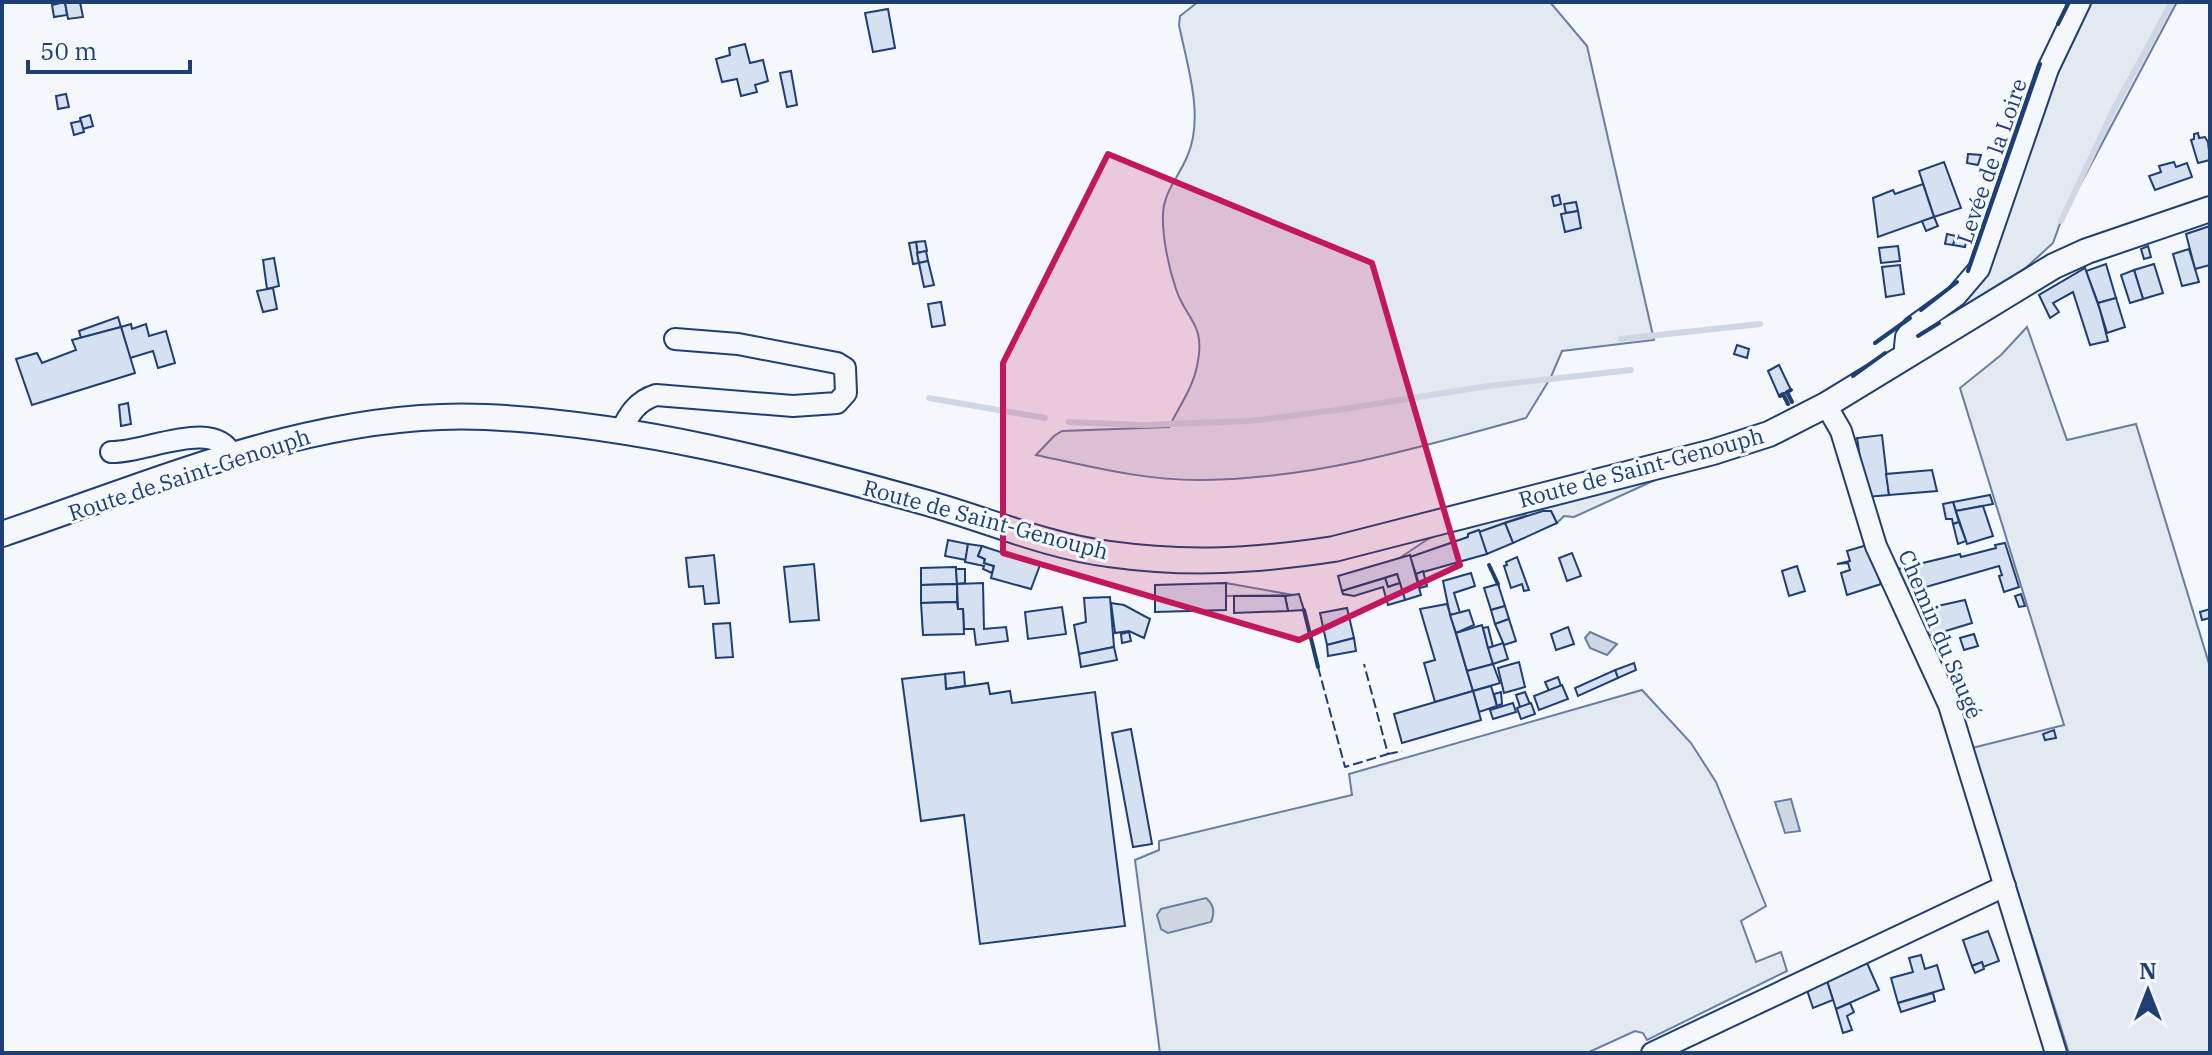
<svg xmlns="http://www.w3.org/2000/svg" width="2212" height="1055" viewBox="0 0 2212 1055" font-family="'IBM Plex Serif',serif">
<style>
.green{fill:#e3e9f0;stroke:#687fa3;stroke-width:2}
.water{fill:#cfd7e4;stroke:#687fa3;stroke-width:2}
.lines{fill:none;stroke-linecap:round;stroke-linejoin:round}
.stream{stroke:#cfd7e4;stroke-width:6}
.building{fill:#d5e0f0;stroke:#1d3f73;stroke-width:2}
.minor-casing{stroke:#1d3f73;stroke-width:24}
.tertiary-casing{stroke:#1d3f73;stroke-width:28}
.minor{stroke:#f4f7fb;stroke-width:20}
.tertiary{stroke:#f4f7fb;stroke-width:24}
.fence{stroke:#1d3f73;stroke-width:2;stroke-dasharray:10 4;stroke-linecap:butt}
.wall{stroke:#1d3f73;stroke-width:4}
.marked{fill:#c2185b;fill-opacity:0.2;stroke:#c2185b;stroke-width:6;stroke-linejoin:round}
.labels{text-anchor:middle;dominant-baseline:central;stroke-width:6;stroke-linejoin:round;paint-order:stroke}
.street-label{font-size:22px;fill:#1d3f73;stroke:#f4f7fb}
</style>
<rect width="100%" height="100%" fill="#f4f7fb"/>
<!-- green -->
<g class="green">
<path d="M1198 2H1550L1587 46 1654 340 1562 351 1551 377 1526 418C1422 447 1313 479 1204 480 1147 481 1092 467 1036 455L1054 436 1062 431 1169 427C1179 407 1193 387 1197 366 1207 322 1184 319 1175 286 1168 265 1162 235 1163 213 1164 192 1179 176 1187 157 1205 117 1187 65 1179 25L1180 16Z"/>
<path d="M2088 2H2177L2061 221 2053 243 2019 274 1919 336 1952 308Z"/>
<path d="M2027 327 2067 440 2136 424 2210 667V1053H2069L1972 748 2064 725 1960 388 2001 355Z"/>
<path d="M1677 470 1574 517 1564 516 1557 523 1551 511 1527 517 1526 515 1479 532 1478 530 1468 534V537L1410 557 1398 559 1428 539 1445 531Z"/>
<path d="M1226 583 1293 595 1226 596Z"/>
<path d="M1642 690 1691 743 1716 782 1766 906 1741 921 1756 962 1781 952 1787 971 1647 1040 1643 1033 1635 1031 1587 1053H1160L1135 860 1159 850V841L1352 795 1349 774Z"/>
</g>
<!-- water -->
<g class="water">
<path d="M1590 632 1617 644 1607 655 1590 648 1585 638Z"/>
<path d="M1791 799 1800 831 1785 833 1775 802Z"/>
<path d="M1206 898C1214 905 1215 912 1211 922L1168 933 1161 929 1157 915 1161 909Z"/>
</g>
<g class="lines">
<!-- stream -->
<g class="stream">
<path d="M2061 221 2114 109 2172 2"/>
<path d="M1621 339 1760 324"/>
<path d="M929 398 1045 418"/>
<path d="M1069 422 1143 425 1250 421 1337 410 1488 386 1631 370"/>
</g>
</g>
<!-- building -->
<g class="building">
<path d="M65 2 67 15 54 17 52 5Z"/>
<path d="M65 2H80L83 17 68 19Z"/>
<path d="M888 9 895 48 873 52 865 13Z"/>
<path d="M745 44 750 63 763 60 768 81 755 85 757 92 741 96 737 79 722 82 716 59 730 55 729 48Z"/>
<path d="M791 71 797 105 787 107 780 73Z"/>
<path d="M66 94 69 107 58 109 56 96Z"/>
<path d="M90 115 93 126 83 129 80 118Z"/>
<path d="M81 121 84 132 74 135 71 123Z"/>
<path d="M2198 133 2199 138 2205 137 2208 142 2210 160 2198 163 2191 140 2194 139V134Z"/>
<path d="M1968 154 1981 155 1978 165 1967 163Z"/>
<path d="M1944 162 1961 208 1934 217 1919 171Z"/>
<path d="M2174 162 2176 167 2187 163 2192 177 2155 190 2149 176 2161 172 2159 166Z"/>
<path d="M1923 184 1934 217 1878 237 1873 198 1893 190 1895 194Z"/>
<path d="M1559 195 1561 204 1554 206 1552 197Z"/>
<path d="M1576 202 1578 211 1566 213 1564 204Z"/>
<path d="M1578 211 1581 228 1565 232 1561 214Z"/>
<path d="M1934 217 1938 226 1926 231 1922 221Z"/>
<path d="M2210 226V265L2195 269 2186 234Z"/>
<path d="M1947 234 1956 236 1953 245 1945 244Z"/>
<path d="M1956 236 1967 237 1965 247 1953 245Z"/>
<path d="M925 241 927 251 917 253 916 242Z"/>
<path d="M916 242 919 263 913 264 909 243Z"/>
<path d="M1898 246 1900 261 1881 263 1879 248Z"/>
<path d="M2148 246 2151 257 2144 259 2141 249Z"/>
<path d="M2189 249 2199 282 2182 286 2173 254Z"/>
<path d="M926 251 928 261 919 263 917 253Z"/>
<path d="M274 258 279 286 267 289 263 260Z"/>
<path d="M928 261 934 285 924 287 919 263Z"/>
<path d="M2106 264 2116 298 2098 303 2086 271Z"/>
<path d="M2154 264 2163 293 2143 299 2134 270Z"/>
<path d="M1900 265 1904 294 1886 297 1882 267Z"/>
<path d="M2085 268 2100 310 2108 341 2090 345 2073 292 2053 303 2059 312 2050 318 2039 295Z"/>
<path d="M2134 270 2143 299 2130 303 2121 275Z"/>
<path d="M273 288 277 309 263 312 257 291Z"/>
<path d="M2116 298 2125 327 2107 333 2098 303Z"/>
<path d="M941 302 945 325 932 327 928 304Z"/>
<path d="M118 317 121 327 81 338 79 331Z"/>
<path d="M131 324 132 329 146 324 149 336 166 331 175 363 158 368 153 351 130 358 121 327Z"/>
<path d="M121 327 135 373 32 405 16 359 37 353 42 363 76 350 72 340Z"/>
<path d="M1737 345 1749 349 1747 358 1734 354Z"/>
<path d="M1779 365 1791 390 1779 396 1768 371Z"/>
<path d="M128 403 131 424 121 426 119 405Z"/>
<path d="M1882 435 1889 495 1866 497 1857 438Z"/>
<path d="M1932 470 1937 491 1889 495 1886 474Z"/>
<path d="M1990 495 1993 504 1956 511 1953 502Z"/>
<path d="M1953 502 1959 522 1953 524 1952 519H1946L1943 504Z"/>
<path d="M1983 506 1993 536 1967 544 1956 511Z"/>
<path d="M1543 511H1551L1557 523 1513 543 1505 523Z"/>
<path d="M1959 522 1966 541 1958 544 1953 524Z"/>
<path d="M1505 523 1513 543 1487 554 1479 532Z"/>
<path d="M1479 530 1487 554 1416 574 1410 557 1468 537V534Z"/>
<path d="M948 540 968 544 966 560 945 556Z"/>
<path d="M2005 543 2019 587 2004 592 1999 576 2002 575 1999 566 1912 591 1911 587 1906 588 1898 569 1960 554 1961 557 1996 548 1995 545Z"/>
<path d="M968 544 982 546 978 556 985 559 984 563 994 566 992 573 983 569 984 566 965 562Z"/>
<path d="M1867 545 1881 584 1847 595 1841 573 1850 570 1848 563 1837 564 1850 561 1847 551Z"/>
<path d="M982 546 1040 565 1031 589 991 578 994 566 984 563 985 559 978 556Z"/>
<path d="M1572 553 1581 576 1567 581 1559 558Z"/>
<path d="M714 555 719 603 705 604 703 586 689 587 686 558Z"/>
<path d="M1410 555 1421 595 1405 600 1397 574 1342 591 1338 576Z"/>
<path d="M1517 557 1529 590 1524 591 1522 584 1511 588 1504 566 1507 565 1506 562Z"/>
<path d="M814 564 819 620 790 622 784 567Z"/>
<path d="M1797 566 1805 591 1789 596 1782 571Z"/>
<path d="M956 567 957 584 921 585V568Z"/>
<path d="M956 569H965V583L957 584Z"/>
<path d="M1423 571 1427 586 1420 588 1416 574Z"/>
<path d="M1471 573 1475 586 1454 593 1460 613 1450 615 1443 581Z"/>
<path d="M1397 574 1400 583 1388 587 1385 578Z"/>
<path d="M1385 578 1388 587 1400 583 1405 600 1388 605 1383 587 1354 596 1343 594 1342 591Z"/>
<path d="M983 583 984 629 1006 627 1008 641 976 645 974 629H964L963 609H958L957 584Z"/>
<path d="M1226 583V610L1155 612V585Z"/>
<path d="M957 584V602L921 603V585Z"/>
<path d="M1498 584 1505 606 1491 610 1484 588Z"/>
<path d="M1299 594 1304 610 1288 611 1285 596Z"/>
<path d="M2021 594 2025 606 2019 607 2015 596Z"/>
<path d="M1234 596H1285L1288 611 1234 613Z"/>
<path d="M1110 597 1114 647 1079 654 1074 625 1086 622 1084 598Z"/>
<path d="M1965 600 1972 623 1929 636 1919 610Z"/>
<path d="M957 602 958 609H963L964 634 923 635 921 603Z"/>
<path d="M1111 603 1124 605 1150 619 1144 638 1129 631 1115 633Z"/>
<path d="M1447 604 1473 691 1435 702 1424 663 1435 660 1420 609Z"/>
<path d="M1505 606 1509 619 1495 624 1491 610Z"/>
<path d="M1062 607 1066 634 1028 639 1025 612Z"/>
<path d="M1347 608 1354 638 1327 645 1320 613Z"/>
<path d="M2210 609V618L2202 620 2200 612Z"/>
<path d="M1469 610 1474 625 1456 633 1450 615Z"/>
<path d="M1509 619 1516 641 1504 645 1495 624Z"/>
<path d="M730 623 733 657 716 658 713 624Z"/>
<path d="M1482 625 1493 664 1467 671 1456 633Z"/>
<path d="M1488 627 1493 647 1488 648 1483 628Z"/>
<path d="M1568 627 1574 644 1556 650 1551 634Z"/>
<path d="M1129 632 1131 641 1122 643 1121 634Z"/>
<path d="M1974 634 1978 646 1964 650 1960 638Z"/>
<path d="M1354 638 1356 651 1328 656 1327 645Z"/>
<path d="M1503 643 1508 659 1493 664 1488 648Z"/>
<path d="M1114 647 1117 660 1081 667 1079 654Z"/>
<path d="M1519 662 1525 687 1504 693 1498 668Z"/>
<path d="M1634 663 1636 670 1618 678 1615 670Z"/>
<path d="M1493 664 1500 683 1473 691 1467 671Z"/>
<path d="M1615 670 1618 678 1578 696 1575 688Z"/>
<path d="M964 672 965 686 946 689 945 674Z"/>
<path d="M945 674 946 689 988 683 990 694 1010 691 1012 703 1095 692 1125 926 980 944 964 815 921 821 902 679Z"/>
<path d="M1558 677 1561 686 1549 691 1545 682Z"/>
<path d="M1562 685 1568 699 1539 710 1534 696Z"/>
<path d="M1491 686 1497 706 1479 712 1473 691Z"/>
<path d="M1473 691 1481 720 1402 743 1394 714Z"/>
<path d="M1501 692 1502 704 1497 706 1494 694Z"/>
<path d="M1525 692 1530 704 1520 707 1516 695Z"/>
<path d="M1513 703 1516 712 1493 719 1490 710Z"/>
<path d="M1531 703 1535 714 1521 719 1517 708Z"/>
<path d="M1131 729 1152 844 1133 847 1112 733Z"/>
<path d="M2054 730 2056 738 2045 740 2043 734Z"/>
<path d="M1988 931 1999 961 1983 967 1982 962 1972 966 1963 940Z"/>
<path d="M1921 955 1925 969 1937 965 1944 989 1898 1003 1891 978 1913 972 1909 958Z"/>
<path d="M1982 962 1984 969 1975 973 1972 966Z"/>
<path d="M1867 963 1879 990 1836 1009 1827 981Z"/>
<path d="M1827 981 1833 1000 1813 1008 1807 990Z"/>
<path d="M1933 993 1935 1001 1901 1012 1898 1003Z"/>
<path d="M1850 1003 1854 1012 1847 1016 1852 1030 1843 1033 1836 1009Z"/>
</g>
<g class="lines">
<!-- minor casing -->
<g class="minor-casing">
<g id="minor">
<path d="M1909 356 1905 347 1906 337 1913 327 1956 296 1979 269 2048 69 2080 2"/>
<path d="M1826 405 1841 431 1876 546 1949 705 2056 1053"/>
<path d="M621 431C629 414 637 401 656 395L793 406 837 403 846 393 845 368 837 363 738 344 675 339"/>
<path d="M111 452C143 454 216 416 232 456"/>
<path d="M1652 1053 2005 886"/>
</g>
</g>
<!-- tertiary casing -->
<g class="tertiary-casing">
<path id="tertiary" d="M2 534C157 482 320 409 486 417 635 424 781 462 924 502 985 519 1046 546 1109 554 1188 565 1255 561 1334 549L1713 452 1769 434 1826 405 2054 266 2087 251 2210 209"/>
</g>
<!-- minor -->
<use href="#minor" class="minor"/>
<!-- tertiary -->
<use href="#tertiary" class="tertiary"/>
<!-- fence -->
<g class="fence">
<path d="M1318 667 1345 767 1388 754 1364 664"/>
<path d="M1388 754 1402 751"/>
</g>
<!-- wall -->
<g class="wall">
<path d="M2058 24 2069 2"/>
<path d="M1968 271 2040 64"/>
<path d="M1921 310 1957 282"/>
<path d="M1918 336 1939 323"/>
<path d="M1875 343 1910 318"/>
<path d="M1853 376 1885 353"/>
<path d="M1791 390 1787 392 1792 402"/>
<path d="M1780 396 1783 394 1788 404"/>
<path d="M1489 565 1498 584"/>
<path d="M1304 610 1318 667"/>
</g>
</g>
<!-- marked area -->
<path class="marked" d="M1108 154 1372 263 1460 565 1299 640 1003 553V363Z"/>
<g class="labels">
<!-- street labels -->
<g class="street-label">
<text transform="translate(1991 161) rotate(-71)">Levée de la Loire</text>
<text transform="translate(1641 467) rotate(-15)">Route de Saint-Genouph</text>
<text transform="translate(189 474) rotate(-18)">Route de Saint-Genouph</text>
<text transform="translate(986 519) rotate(15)">Route de Saint-Genouph</text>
<text transform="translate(1941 634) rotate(67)">Chemin du Saugé</text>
</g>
</g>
<!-- border -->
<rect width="2212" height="1055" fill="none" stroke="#1d3f73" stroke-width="8"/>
<!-- north arrow -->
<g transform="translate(2148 991)" stroke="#f4f7fb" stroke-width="6" paint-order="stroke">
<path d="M0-6L14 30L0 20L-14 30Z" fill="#1d3f73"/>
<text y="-12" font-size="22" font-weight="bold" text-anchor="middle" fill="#1d3f73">N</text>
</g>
<!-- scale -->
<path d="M28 60v12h162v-12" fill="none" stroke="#1d3f73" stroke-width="4"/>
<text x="40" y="60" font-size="24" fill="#1d3f73" stroke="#f4f7fb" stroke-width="6" paint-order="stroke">50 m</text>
</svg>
